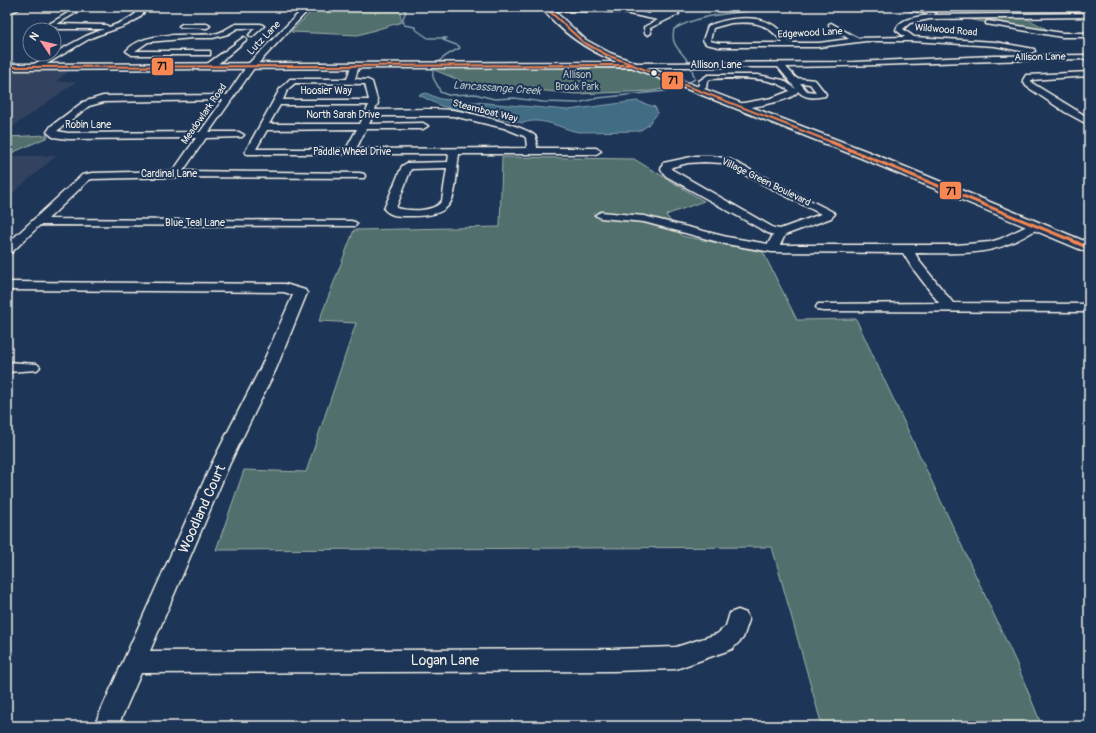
<svg xmlns="http://www.w3.org/2000/svg" width="1096" height="733" viewBox="0 0 1096 733" font-family="Pangolin,sans-serif">
<style>
.built{fill:#32425f}
.green{fill:#516f6d;stroke:#a2b0aa}
.water{fill:#406c84;stroke:#88a1ac}
.lines{fill:none;stroke-linecap:round;stroke-linejoin:round}
.stream{stroke:#88a1ac;stroke-width:1.5}
.minor-casing{stroke:#f4f1e8;stroke-width:3}
.major-casing{stroke:#f4f1e8;stroke-width:3}
.minor{fill:#1d3557;fill-rule:evenodd}
.major{fill:#1d3557;fill-rule:evenodd}
.bus-1-far2-casing{stroke:#1d3557;stroke-width:3.5}
.bus-1-far1-casing{stroke:#1d3557;stroke-width:5}
.bus-1-casing{stroke:#1d3557;stroke-width:6}
.bus-1-far2{stroke:#f88751;stroke-width:2}
.bus-1-far1{stroke:#f88751;stroke-width:3}
.bus-1{stroke:#f88751;stroke-width:3.5}
.bus-dot{fill:#f4f1e8;stroke:#1d3557;stroke-width:1.5}
.labels{text-anchor:middle;dominant-baseline:central;stroke-width:4;stroke-linejoin:round;paint-order:stroke}
.far-street-label{font-size:10px;fill:#f4f1e8;stroke:#1d3557}
.far-park-label{font-size:10px;fill:#bbc4bd;stroke:#1d3557}
.far-water-label{font-size:11px;font-style:italic;fill:#b5c2c5;stroke:#1d3557}
.near-street-label{font-size:14px;fill:#f4f1e8;stroke:#1d3557}
.line-badge{stroke:#1d3557;stroke-width:1.5}
.pale-badge-label{font-size:11px;text-anchor:middle;font-weight:bold;fill:#111}
</style>
<rect width="100%" height="100%" fill="#1d3557"/>
<filter id="ink" filterUnits="userSpaceOnUse"><feTurbulence type="fractalNoise" baseFrequency=".025" numOctaves="2"/><feDisplacementMap in="SourceGraphic" scale="8" xChannelSelector="R" yChannelSelector="G"/><feConvolveMatrix kernelMatrix="1 2 1 2 8 2 1 2 1" color-interpolation-filters="sRGB"/></filter>
<g filter="url(#ink)">
<!-- built -->
<g class="built">
<path d="M7 67H73L56 82H76L7 131Z"/>
<path d="M7 156H56L7 198Z"/>
</g>
<!-- green -->
<g class="green">
<path d="M320 7H394L399 8 402 22 358 35 291 32 314 9Z"/>
<path d="M948 16H1022L1056 34Z"/>
<path d="M432 67 631 68 682 85 652 91 576 94 466 83 432 69Z"/>
<path d="M47 135 48 137 7 155V137Z"/>
<path d="M502 157 634 159 704 201 666 215 682 236 763 252 797 320 856 319 1016 662 1042 726H822L772 547 216 550 244 470 306 472 356 323 319 321 354 230 500 227Z"/>
</g>
<!-- water -->
<path class="water" d="M426 93 440 99 568 110 637 101 655 107 658 113 647 126 639 131 579 132C560 129 544 116 523 123L441 106 419 95Z"/>
<g class="lines">
<!-- stream -->
<g class="stream">
<path d="M398 7 406 11 403 18 404 25 415 27V29L428 38H447L443 40 459 46 460 48C450 53 430 63 433 77 435 83 439 86 440 92L448 95 475 94 494 99 514 98 543 102 578 103 598 98 666 91 670 88 679 87"/>
<path d="M689 63C681 49 670 47 674 29 706 11 742 14 777 7"/>
<path d="M688 83 695 79 691 67"/>
</g>
<!-- minor casing -->
<g class="minor-casing">
<g id="minor">
<path d="M14 7H22L7 15V11Z"/>
<path d="M78 7H86L57 24 106 25 109 27C120 23 135 18 141 7H147C137 28 108 29 89 39 72 49 55 59 38 69H32V65L86 36 104 29H59L49 24Z"/>
<path d="M305 7H311L254 68 209 132H239L244 135 242 137 206 138 183 171 360 173 364 174 365 176 364 178 176 177 92 179 89 180 48 219 351 221 355 222 357 224 355 226 40 225 11 253 7 254V244L82 175 92 173 173 171 196 138 68 139 53 137 47 132 51 126 83 102 103 96 227 95 248 64ZM223 100 200 132 68 133 57 131 89 106 104 102Z"/>
<path d="M548 7 619 8 649 14 652 12H676L679 14 650 28 651 33 648 35 645 33 644 27 658 20 619 12 546 10V8Z"/>
<path d="M897 7H910L936 13 933 15Z"/>
<path d="M1089 13V17L930 19 910 23 903 29 914 37 995 42 1034 49 1035 51 1031 53 995 46 912 41H866L819 47H719L706 44 703 40 708 26C726 18 755 14 773 25 780 29 785 37 791 43H819L849 39 829 26V24L831 23 857 38 905 37 896 30C900 17 919 17 930 15ZM731 23C756 21 767 23 783 43H719L710 41 713 28Z"/>
<path d="M988 21 1062 33H1089V37H1062L986 24V22Z"/>
<path d="M182 24H207L210 26 207 28 180 27 179 26Z"/>
<path d="M236 24H261L264 26 252 37 249 35 255 28H238L228 34 213 38H193L148 42 135 51H210V55H132L126 51C146 29 186 37 213 34 223 33 228 27 236 24Z"/>
<path d="M244 37 247 39 246 40 213 68H207V64Z"/>
<path d="M1089 55V59C988 60 887 66 786 67L796 78 815 80 826 94 825 96C815 98 805 99 798 91 792 102 754 106 741 109L738 108 737 106 738 104 772 98 790 91C771 75 734 78 710 79L707 82 706 88 696 92 692 90 699 85V81L708 75H758L783 80 796 89 778 67H629L625 65 629 63 854 62 993 56ZM800 83 810 84 816 92 807 91Z"/>
<path d="M352 63H355L359 65 355 79 368 80 372 82 378 103 375 110C401 110 427 108 452 110 467 112 527 126 536 137L537 148H596L601 151 596 154H459C453 195 461 217 410 216 401 216 391 217 384 209L402 166 407 163 448 162 449 154H247L245 152 280 89 290 79H347ZM295 83 365 84 369 100H283L287 90ZM280 105H369L360 124H269ZM373 116H453L504 128 524 136 526 138 527 148 356 149 366 129H423L428 126 423 123 369 124ZM357 129 346 149H256L267 130ZM447 168 442 201C433 213 408 211 396 208L411 169Z"/>
<path d="M1089 72V76L1031 80 1032 83 1089 118V125L1065 112 1026 86 1023 80 1026 75H1029Z"/>
<path d="M696 156H711L729 159 833 212 835 214 831 218 785 235 780 245H956L990 242 1000 239 1031 224H1039L1041 226 1039 228C1029 234 1019 240 1008 244 982 256 944 253 915 253L920 262 953 303 1089 304V312L823 311 818 310 816 307 818 304 939 303 911 266 903 253 772 252 726 244 644 222 601 218 595 215 601 212 644 216 727 237 768 244 773 235 766 232 666 176 661 170 663 163ZM704 162 722 163 821 214 780 229 774 228 671 169 672 167 688 163Z"/>
<path d="M7 282 285 284 305 290 307 293 276 369 230 463 150 651 613 649 676 647 717 634 726 626 730 613 738 610 746 613 749 620 743 638 732 649 724 652 676 669 613 671 141 673 118 726H94L212 463 260 369 293 295 284 292 7 290Z"/>
<path d="M7 362 37 364 40 367 37 370 7 372Z"/>
</g>
</g>
<!-- major casing -->
<g class="major-casing">
<path id="major" d="M541 7H550L586 40 610 53 869 152 1089 243V253L861 158 631 67 7 70V64L617 62C588 51 561 32 541 7Z"/>
</g>
<!-- minor -->
<use href="#minor" class="minor"/>
<!-- major -->
<use href="#major" class="major"/>
<!-- bus-1-far2 casing -->
<g class="bus-1-far2-casing">
<g id="bus-1-far2">
<path d="M545 7 583 42 607 55 834 143"/>
<path d="M7 67 629 65"/>
</g>
</g>
<!-- bus-1-far1 casing -->
<g class="bus-1-far1-casing">
<path id="bus-1-far1" d="M831 142 1078 243"/>
</g>
<!-- bus-1 casing -->
<g class="bus-1-casing">
<path id="bus-1" d="M1075 242 1089 248"/>
</g>
<!-- bus-1-far2 -->
<use href="#bus-1-far2" class="bus-1-far2"/>
<!-- bus-1-far1 -->
<use href="#bus-1-far1" class="bus-1-far1"/>
<!-- bus-1 -->
<use href="#bus-1" class="bus-1"/>
</g>
</g>
<!-- markers -->
<circle class="bus-dot" cx="654" cy="73" r="3.5"/>
<g class="labels">
<!-- far-street labels -->
<g class="far-street-label">
<text transform="translate(946 30) rotate(5)">Wildwood Road</text>
<text transform="translate(810 33) rotate(-3)">Edgewood Lane</text>
<text transform="translate(264 38) rotate(-46)">Lutz Lane</text>
<text transform="translate(1040 57) rotate(-1)">Allison Lane</text>
<text x="716" y="65">Allison Lane</text>
<text x="326" y="91">Hoosier Way</text>
<text transform="translate(485 111) rotate(14)">Steamboat Way</text>
<text transform="translate(204 114) rotate(-55)">Meadowlark Road</text>
<text x="343" y="115">North Sarah Drive</text>
<text x="88" y="125">Robin Lane</text>
<text x="352" y="152">Paddle Wheel Drive</text>
<text x="169" y="174">Cardinal Lane</text>
<text transform="translate(766 182) rotate(26)">Village Green Boulevard</text>
<text x="195" y="223">Blue Teal Lane</text>
</g>
<!-- far-park labels -->
<g class="far-park-label">
<text x="577" y="75">Allison<tspan x="577" dy="12">Brook Park</tspan></text>
</g>
<!-- far-water labels -->
<g class="far-water-label">
<text transform="translate(497 88) rotate(4)">Lancassange Creek</text>
</g>
<!-- near-street labels -->
<g class="near-street-label">
<text transform="translate(202 509) rotate(-66)">Woodland Court</text>
<text x="445" y="660">Logan Lane</text>
</g>
</g>
<g class="line-badge">
<rect x="151" y="57" width="23" height="19" rx="4" fill="#f88751"/>
<rect x="661" y="71" width="23" height="19" rx="4" fill="#f88751"/>
<rect x="939" y="181" width="23" height="19" rx="4" fill="#f88751"/>
</g>
<g class="pale-badge-label">
<text x="162" y="70">71</text>
<text x="673" y="84">71</text>
<text x="951" y="195">71</text>
</g>
<!-- margin -->
<rect width="1096" height="733" fill="none" stroke="#1d3557" stroke-width="24"/>
<rect x="12" y="12" width="1072" height="709" fill="none" stroke="#f4f1e8" stroke-width="1.5" filter="url(#ink)"/>
<!-- north arrow -->
<g transform="translate(42 42) rotate(305)"><circle r="19" fill="#1d3557" stroke="#738091"/>
<path d="M0-3L7 15L0 10L-7 15Z" fill="#ff9aa2"/>
<text y="-6" font-size="11" font-weight="bold" text-anchor="middle" fill="#f4f1e8">N</text>
</g>
</svg>
